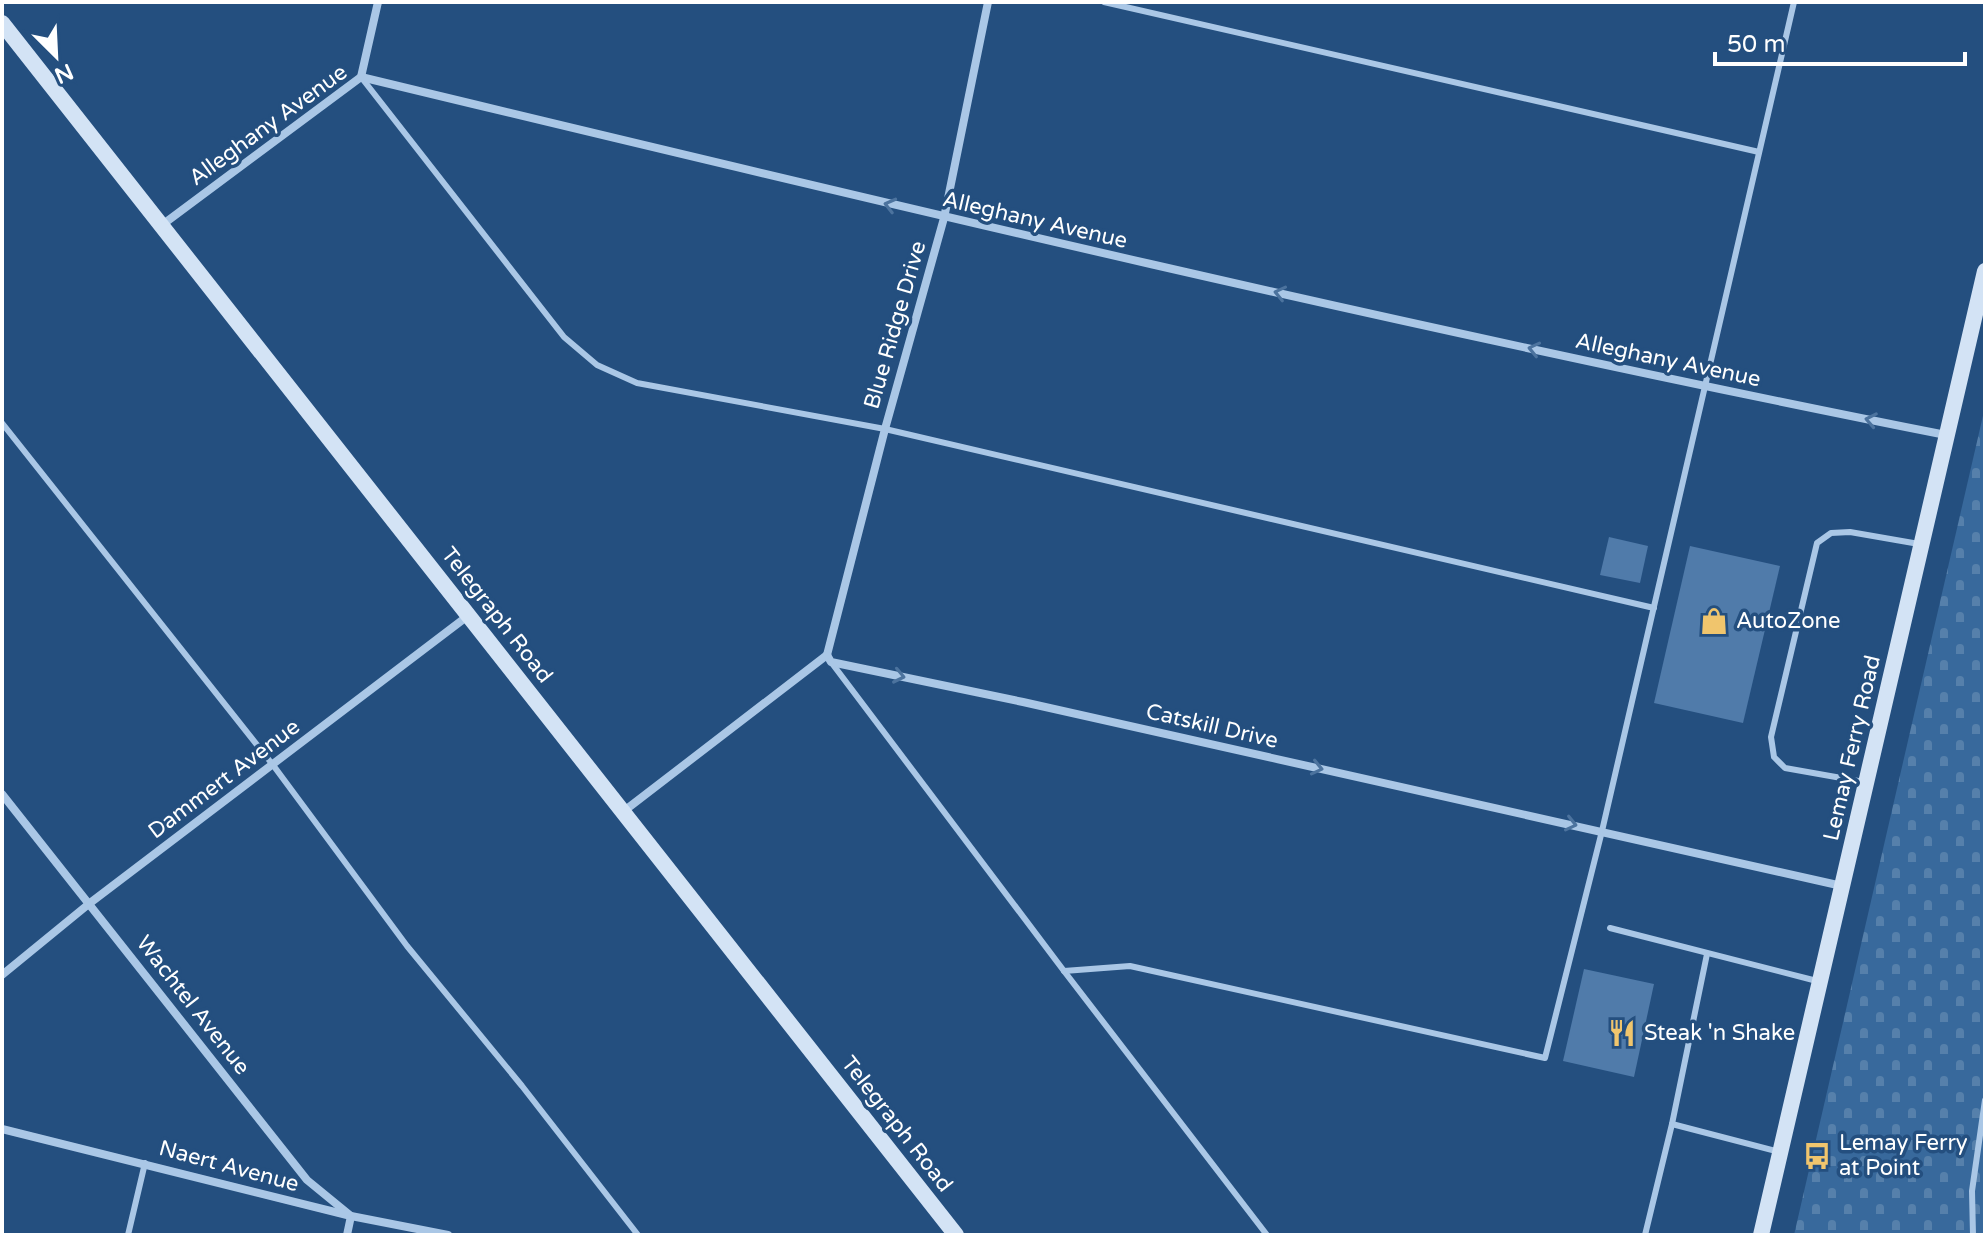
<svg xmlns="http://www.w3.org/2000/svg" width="1987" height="1237" viewBox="0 0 1987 1237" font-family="'Varela Round',sans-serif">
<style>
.cemetery{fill:url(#cemetery-stones)}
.building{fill:#507baa}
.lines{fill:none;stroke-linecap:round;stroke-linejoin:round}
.lane{stroke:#aac7e6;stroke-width:6}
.street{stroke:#aac7e6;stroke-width:8}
.secondary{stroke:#d3e3f5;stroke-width:16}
.oneway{stroke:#4c739e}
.labels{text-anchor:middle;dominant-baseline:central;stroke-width:7;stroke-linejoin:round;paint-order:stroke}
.street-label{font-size:22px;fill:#fff;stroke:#244f7f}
.poi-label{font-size:22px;fill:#fff;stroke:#244f7f;text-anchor:start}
</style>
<defs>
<pattern id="cemetery-stones" width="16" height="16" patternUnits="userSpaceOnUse" patternTransform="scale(2)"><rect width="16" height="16" fill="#38699c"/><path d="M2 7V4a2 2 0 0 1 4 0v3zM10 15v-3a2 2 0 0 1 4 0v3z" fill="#5680ab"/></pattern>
</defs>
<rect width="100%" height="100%" fill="#244f7f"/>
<!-- cemetery -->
<path class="cemetery" d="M1985 407V1235H1794Z"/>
<!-- building -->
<g class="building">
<path d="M1609 537 1648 546 1640 583 1600 575Z"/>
<path d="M1690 546 1780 566 1743 723 1654 703Z"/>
<path d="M1584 969 1654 984 1634 1077 1563 1061Z"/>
</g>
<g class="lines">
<!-- lane -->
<g class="lane">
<path d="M1104 2 1759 152"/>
<path d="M361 77 564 337 597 365 637 383 885 429 1654 608"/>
<path d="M2 423 273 765 407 946 522 1086 638 1235"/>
<path d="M831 662 1064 971 1267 1235"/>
<path d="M1864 782 1785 768 1774 757 1771 737 1817 543 1831 533 1850 532 1919 544"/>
<path d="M1610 928 1817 981"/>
<path d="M1707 954 1672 1124 1780 1152"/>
<path d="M1064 971 1130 966 1545 1058 1602 831 1794 2"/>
<path d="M128 1235 145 1163"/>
<path d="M1645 1235 1672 1124"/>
<path d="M1973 1235 1972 1191 1985 1100"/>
</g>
<!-- street -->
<g class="street">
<path d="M361 77 378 2"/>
<path d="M162 225 361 77C887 204 1415 330 1946 435"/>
<path d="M827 655 831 662 1023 702 1842 886"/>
<path d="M827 655 885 429 944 218 988 2"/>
<path d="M2 794 307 1180 351 1216 347 1235"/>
<path d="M624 811 827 655"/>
<path d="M2 975 90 903 469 615"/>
<path d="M2 1129 351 1216 448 1235"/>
</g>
<!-- secondary -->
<g class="secondary">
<path d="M2 23 956 1235"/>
<path d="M1761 1235 1985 271"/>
</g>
</g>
<!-- one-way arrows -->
<defs><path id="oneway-chevron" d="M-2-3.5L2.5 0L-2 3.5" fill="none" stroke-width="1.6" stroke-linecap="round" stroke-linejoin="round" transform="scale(2)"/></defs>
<g class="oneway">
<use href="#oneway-chevron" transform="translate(890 205) rotate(-166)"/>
<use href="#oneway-chevron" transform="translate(1280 293) rotate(-167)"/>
<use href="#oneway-chevron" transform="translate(1534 349) rotate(-167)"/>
<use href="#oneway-chevron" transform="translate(1871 420) rotate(-169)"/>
<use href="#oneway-chevron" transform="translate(899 676) rotate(12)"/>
<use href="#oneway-chevron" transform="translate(1317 768) rotate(13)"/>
<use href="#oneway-chevron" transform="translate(1571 824) rotate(13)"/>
</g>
<!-- icons -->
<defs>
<g id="shop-bare" transform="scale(2.16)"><path d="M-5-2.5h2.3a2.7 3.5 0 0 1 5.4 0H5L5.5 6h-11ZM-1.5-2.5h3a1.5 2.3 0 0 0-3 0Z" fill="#f0c56d" stroke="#244f7f" stroke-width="2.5" paint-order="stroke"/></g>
<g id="restaurant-bare" transform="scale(2.16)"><path d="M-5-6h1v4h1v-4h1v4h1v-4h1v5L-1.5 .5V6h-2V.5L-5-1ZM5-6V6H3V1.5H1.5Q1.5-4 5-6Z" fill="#f0c56d" stroke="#244f7f" stroke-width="2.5" paint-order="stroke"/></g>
<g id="bus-bare" transform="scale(2.16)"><path d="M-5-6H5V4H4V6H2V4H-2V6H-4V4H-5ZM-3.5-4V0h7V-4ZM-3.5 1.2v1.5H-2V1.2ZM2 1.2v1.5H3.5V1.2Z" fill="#f0c56d" stroke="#244f7f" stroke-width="2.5" paint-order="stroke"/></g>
</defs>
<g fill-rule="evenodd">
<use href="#shop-bare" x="1714" y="621"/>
<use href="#restaurant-bare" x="1622" y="1033"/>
<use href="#bus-bare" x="1817" y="1156"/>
</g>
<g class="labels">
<!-- street labels -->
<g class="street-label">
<text transform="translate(268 125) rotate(-36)">Alleghany Avenue</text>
<text transform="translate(1035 220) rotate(13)">Alleghany Avenue</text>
<text transform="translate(895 325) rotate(-74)">Blue Ridge Drive</text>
<text transform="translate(1668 360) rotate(12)">Alleghany Avenue</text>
<text transform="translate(497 615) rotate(52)">Telegraph Road</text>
<text transform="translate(1212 726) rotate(13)">Catskill Drive</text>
<text transform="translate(1852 748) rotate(-77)">Lemay Ferry Road</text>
<text transform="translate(224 779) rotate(-37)">Dammert Avenue</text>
<text transform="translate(193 1005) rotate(52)">Wachtel Avenue</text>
<text transform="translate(897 1124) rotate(52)">Telegraph Road</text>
<text transform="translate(229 1166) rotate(15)">Naert Avenue</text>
</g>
<!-- poi labels -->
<g class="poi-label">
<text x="1736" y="621">AutoZone</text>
<text x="1644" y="1033">Steak 'n Shake</text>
<text x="1839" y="1143">Lemay Ferry<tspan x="1839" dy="25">at Point</tspan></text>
</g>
</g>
<!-- border -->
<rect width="1987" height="1237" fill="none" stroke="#ffffff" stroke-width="8"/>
<!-- north arrow -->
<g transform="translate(56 56) rotate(156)" stroke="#244f7f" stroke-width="6" paint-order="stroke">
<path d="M0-6L14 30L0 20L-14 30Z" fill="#ffffff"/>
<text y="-12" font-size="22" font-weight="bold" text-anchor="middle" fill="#ffffff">N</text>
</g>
<!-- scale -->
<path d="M1715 52v12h250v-12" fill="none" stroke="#ffffff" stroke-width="4"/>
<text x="1727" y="52" font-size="24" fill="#ffffff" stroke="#244f7f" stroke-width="6" paint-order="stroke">50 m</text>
</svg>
